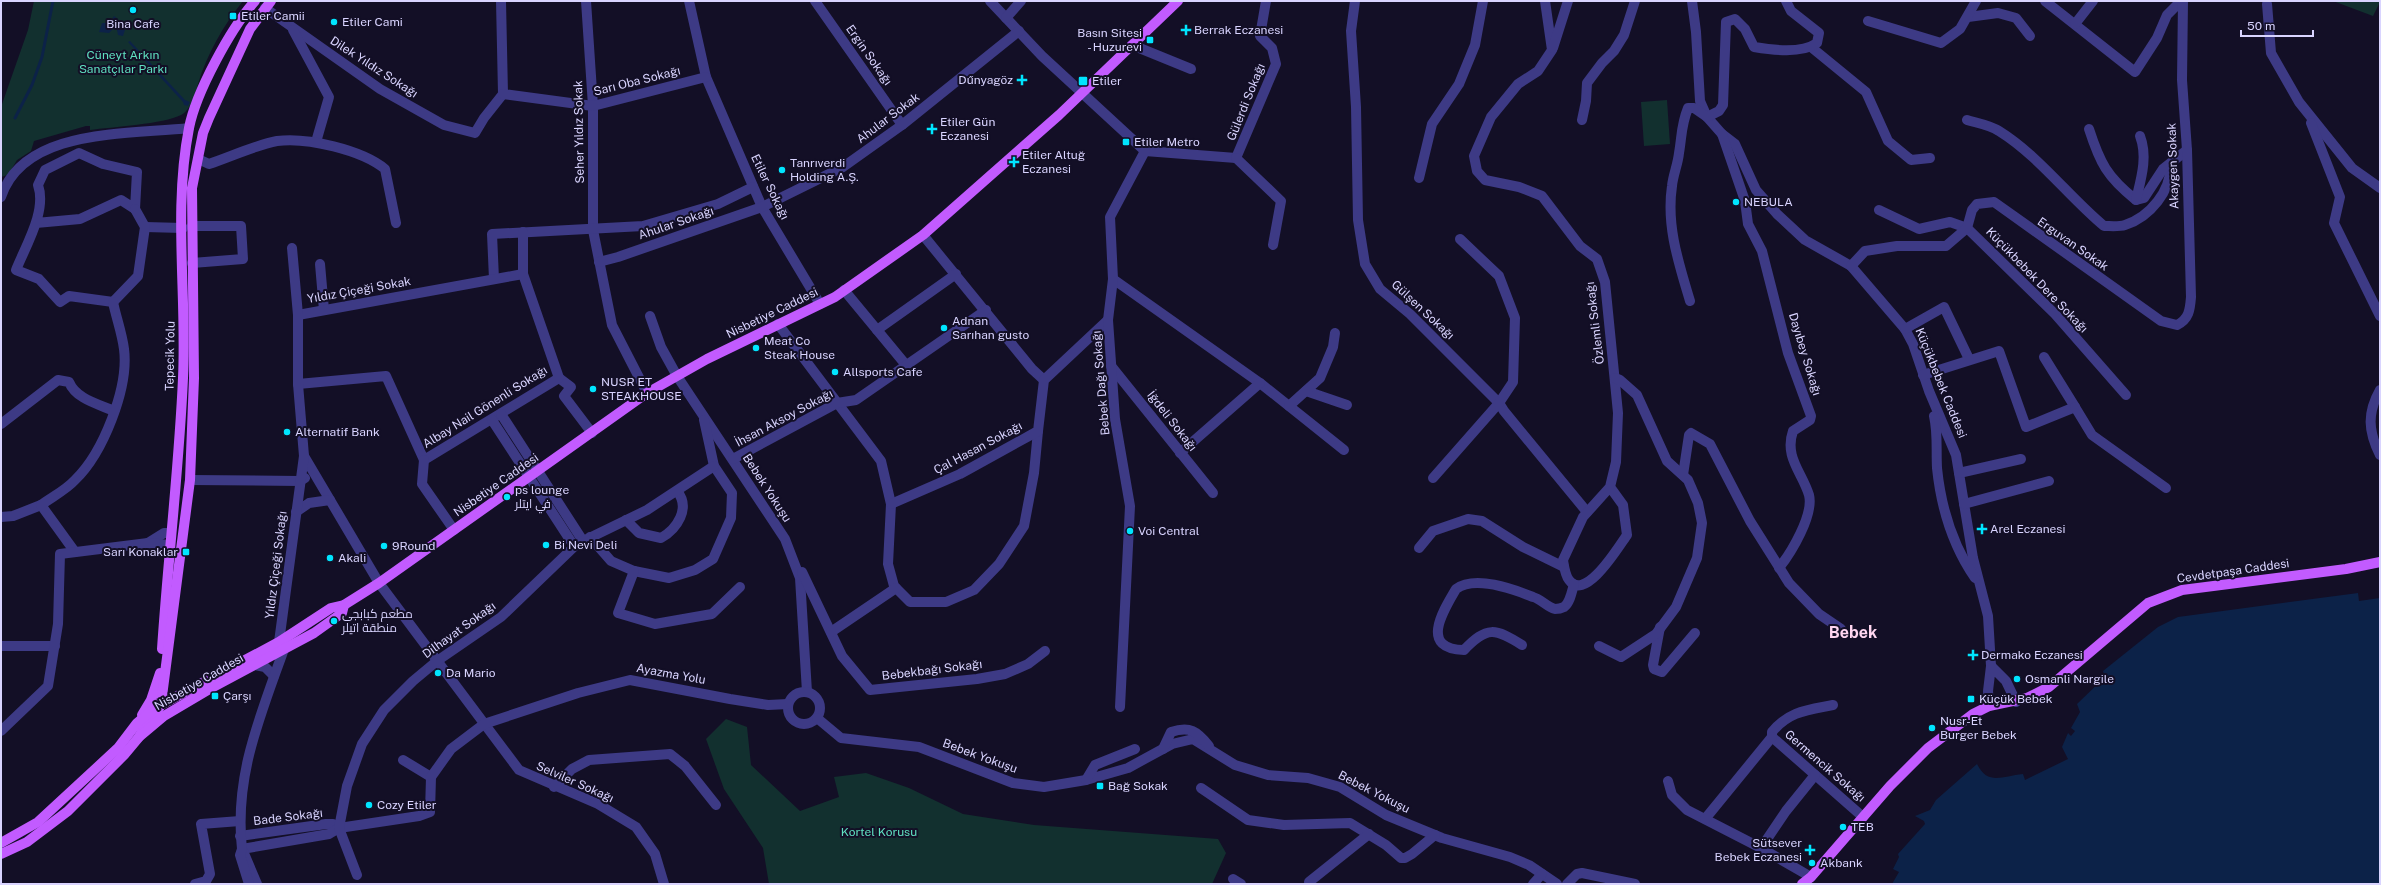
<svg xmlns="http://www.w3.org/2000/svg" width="2381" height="885" viewBox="0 0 2381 885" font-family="'Public Sans',Cairo,sans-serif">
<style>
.green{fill:#12302f}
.water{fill:#0c2248}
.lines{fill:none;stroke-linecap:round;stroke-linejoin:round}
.stream{stroke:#0c2248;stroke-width:3}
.minor{stroke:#3d3a85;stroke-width:10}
.major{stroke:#c25bff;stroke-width:10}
.poi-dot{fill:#00e5ff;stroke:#130f26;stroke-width:1.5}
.labels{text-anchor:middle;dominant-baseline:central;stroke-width:4;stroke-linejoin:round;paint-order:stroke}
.poi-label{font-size:12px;fill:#d9d4ff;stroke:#130f26;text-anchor:start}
.park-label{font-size:12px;fill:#5fe0c0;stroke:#130f26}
.street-label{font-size:12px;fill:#d9d4ff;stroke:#130f26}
.district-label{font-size:16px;font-weight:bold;fill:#ffd6f0;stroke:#130f26}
</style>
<rect width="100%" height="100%" fill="#130f26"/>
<!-- green -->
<g class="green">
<path d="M34 1H243C223 26 207 54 198 84 195 94 191 110 181 115 164 124 112 127 90 130V126H86L34 141 31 151 17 160 8 175 1 177V107L28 30Z"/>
<path d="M2333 1H2380V2L2373 16Z"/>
<path d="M1667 100 1670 144 1644 146 1641 102Z"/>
<path d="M726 719 747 727 751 765 800 811 839 797 834 777 866 773 909 788 963 814 1034 825 1218 839 1226 853 1212 884H769L763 848 724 789 706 739Z"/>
</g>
<!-- water -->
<g class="water">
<path d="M114 16 118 19 117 22 125 30 123 36 118 35 117 30 114 28 109 33 99 32 102 23H110Z"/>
<path d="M130 41 185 100 190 102 188 106 184 105 183 102 128 42Z"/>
<path d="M2358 593 2359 601 2380 598V884H1892L1899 872 1893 869 1899 857 1898 854 1925 824 1924 821 1915 816 1930 810 1936 800 1977 764C1988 786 2002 776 2023 774L2025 780 2068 759 2062 747 2068 733 2071 736 2075 731 2071 728 2080 712 2077 704 2105 677 2103 671 2158 627 2178 617Z"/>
</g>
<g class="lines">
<!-- stream -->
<path class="stream" d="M15 118 32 85 42 57 53 1"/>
<!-- minor -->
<g class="minor">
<path d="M501 1 503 94"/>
<path d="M586 1 593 106V230L612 325 647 393"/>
<path d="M689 1 706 77 762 207 820 304"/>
<path d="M815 1 902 125"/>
<path d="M990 1 1042 56 1145 151"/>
<path d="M1355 1 1351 31 1356 107 1358 220 1365 264 1380 289 1410 314 1499 403 1504 411 1587 512"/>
<path d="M1545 1 1552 50 1538 71 1518 84 1491 117 1474 156 1477 171 1485 180 1519 187 1542 196 1580 246 1597 259 1605 282 1618 413 1616 462 1610 487 1583 517 1563 560C1564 566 1565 575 1569 580 1585 603 1619 546 1627 535L1623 505 1610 487"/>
<path d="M1692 1 1696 32 1700 101 1707 117 1722 134 1735 144 1756 190 1777 214 1805 240 1851 266 1905 329 1913 344 1929 391 1956 455 1973 558 1988 616 1991 666"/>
<path d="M2045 1 2135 72 2157 38 2167 15 2181 1"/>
<path d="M2267 4 2271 53 2299 102 2352 168 2380 188"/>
<path d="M265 8 380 89 444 125 475 133 484 118 503 94"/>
<path d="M1968 17 1998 13 2016 18 2030 36"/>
<path d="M1006 18 1021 1"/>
<path d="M1868 21 1941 43 1960 29 1976 1"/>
<path d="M2075 24 2093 1"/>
<path d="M293 30 329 97 316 142"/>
<path d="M1132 45 1191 69"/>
<path d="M1811 47 1866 92 1888 141 1911 160 1930 158"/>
<path d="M1553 48 1568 1"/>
<path d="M503 94 593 106 706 77"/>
<path d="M1582 120 1586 101 1587 83 1602 63 1614 51 1624 35 1635 1"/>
<path d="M1967 120C1977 123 1990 125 1999 131 2039 156 2068 196 2104 226 2110 226 2119 227 2125 225 2150 217 2172 190 2170 165"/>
<path d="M2311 123 2340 197 2334 223 2380 316"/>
<path d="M2089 129C2100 163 2107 177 2136 200L2144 198 2163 169 2187 150"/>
<path d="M1722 134 1745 201 1748 224 1762 251 1788 353 1811 416 1810 420 1793 431C1784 457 1802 472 1809 495 1814 515 1791 553 1779 568"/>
<path d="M1145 151 1236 158"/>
<path d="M1236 158 1276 64 1272 48 1260 36 1266 1"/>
<path d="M1236 158 1281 201 1273 245"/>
<path d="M198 159 209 164C230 157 256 145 277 141 307 137 362 150 385 169L396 223"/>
<path d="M1419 178 1432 124 1459 84 1475 45 1483 1"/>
<path d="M1 197C24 127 130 135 189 128"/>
<path d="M2136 200C2141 179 2148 157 2140 136"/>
<path d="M1879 210 1919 229 1950 222 1967 228 2055 314 2126 395"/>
<path d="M36 223 80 219 121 200 135 209 137 172 103 164 79 153 45 170 38 185C47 211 26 245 16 270L39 279 60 302 69 296 113 302"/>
<path d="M192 226H241L243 259 192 263"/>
<path d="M145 227 183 228"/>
<path d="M923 235 1032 369 1044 380"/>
<path d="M599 262 618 257 762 207 843 167 902 125 1019 31"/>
<path d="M320 264 324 310"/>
<path d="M1851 266 1865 251 1897 246H1946L1967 228 1972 210 1977 204 1994 202 2161 321 2177 325C2189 319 2190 310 2191 297L2187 150 2182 80 2183 1"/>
<path d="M494 279 492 234 643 226 718 204 753 187"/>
<path d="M1113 279 1260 383 1344 450"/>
<path d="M844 290 906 365"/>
<path d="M1690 301C1679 264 1666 226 1672 186 1673 175 1678 164 1679 153 1682 136 1681 125 1688 108H1694L1707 117 1719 111 1723 105 1726 22 1735 19 1745 29 1754 47C1773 50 1801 54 1817 43L1819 33 1791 11 1786 1"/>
<path d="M113 302 138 276 145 227 135 209"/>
<path d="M298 315 523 274"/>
<path d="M650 316 661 347 677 376 785 539 800 578 807 692"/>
<path d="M778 324 881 461 891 504 888 564 894 586 910 602H946L974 590 999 564 1024 526 1034 473 1038 431"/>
<path d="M1905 329 1944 307 1969 359"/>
<path d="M877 330 956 274"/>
<path d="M1111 366 1213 493"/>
<path d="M1923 375 1999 351 2026 427 2075 407 2044 357"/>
<path d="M559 378 571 387 564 396 592 433"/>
<path d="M298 384 386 376 424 460 559 378 523 274V232"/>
<path d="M2380 390C2367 413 2368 431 2380 455"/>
<path d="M1306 391 1347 405"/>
<path d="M1289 406 1320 378 1333 347 1335 333"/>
<path d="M2075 407 2092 435 2166 488"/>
<path d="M501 414 583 541"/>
<path d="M1934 416C1938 433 1936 450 1937 468 1941 507 1953 546 1975 578"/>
<path d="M492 420 574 546"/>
<path d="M1 424 58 380 69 382C76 399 98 404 114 411"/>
<path d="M1180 453 1260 383"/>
<path d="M304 456 379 583 519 770 598 804 636 827 655 854 664 884"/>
<path d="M733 459 837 403 856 400 986 310"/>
<path d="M424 460 422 484 454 530"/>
<path d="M1959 473 2021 459"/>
<path d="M1683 475 1689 435 1691 433 1710 444 1750 521 1789 583 1819 614 1841 629"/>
<path d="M1433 478 1499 403 1513 382 1515 318 1499 276 1460 239"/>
<path d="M190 480 300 481 305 478"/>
<path d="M891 504 960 474 1038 431 1044 380 1108 320"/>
<path d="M1964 504 2049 481"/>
<path d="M296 512 309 503 330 500"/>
<path d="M1 517 13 516 41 505"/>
<path d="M626 520 639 533 661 538C677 529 691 508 677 491"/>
<path d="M590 537 611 561 634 571 669 578 695 570 713 559 731 518 732 493 714 466 704 420"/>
<path d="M148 543 164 533H171"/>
<path d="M1419 548 1433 531 1468 519 1482 521 1523 547 1564 567"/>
<path d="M75 552 41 505C52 497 66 490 75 480 103 453 129 388 124 349 122 333 116 317 113 302"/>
<path d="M634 571 618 613 655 624 712 614 740 587"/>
<path d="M802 572 842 656 870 690 977 679 1005 674 1028 664 1045 651"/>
<path d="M1660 627 1653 665 1654 669 1662 672 1695 633"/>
<path d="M831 632 896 588"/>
<path d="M1522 645C1495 628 1487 626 1464 650 1419 649 1443 611 1456 589 1475 575 1513 589 1533 597 1541 599 1547 607 1555 609 1558 609 1562 608 1564 607 1570 603 1572 591 1574 584"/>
<path d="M1 646H55"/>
<path d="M1599 646 1621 657 1656 634 1676 607 1697 558 1702 523 1698 503 1688 480 1667 461 1637 395 1620 380 1615 378"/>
<path d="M254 665 265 667 274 676"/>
<circle cx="804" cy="708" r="16"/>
<path d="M1989 706 1988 691 1991 666 2006 681 2016 702"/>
<path d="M1120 707 1130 506 1115 419 1108 320 1113 279 1110 217 1145 151"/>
<path d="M817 718 841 738 919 747 1013 783 1044 787 1086 780 1128 768 1172 744 1193 739 1235 765 1268 775 1308 778 1340 787 1386 815 1442 838 1510 857 1529 865 1557 884"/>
<path d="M1 731 48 686 58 624 60 554 148 543 169 545"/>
<path d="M1772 737 1863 817"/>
<path d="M1772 737V732C1789 711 1808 710 1833 705"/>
<path d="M1163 749 1171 732C1190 726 1197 731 1209 746"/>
<path d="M403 760 431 777"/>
<path d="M1086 780 1095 765 1135 749"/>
<path d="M1668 781 1672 795 1687 810 1761 848 1811 877"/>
<path d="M554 787 572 769 589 760 670 754 685 766 716 805"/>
<path d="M1201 788 1248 820 1284 825 1350 823 1386 845 1401 858H1405L1412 854 1435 835"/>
<path d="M1705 819 1772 737"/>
<path d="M240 836 326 824H333L339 828"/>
<path d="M1761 848 1786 811 1815 775"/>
<path d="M242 849 329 834 339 828 419 816 430 812 431 777 451 749 484 724 578 693 630 680 730 699 768 705 788 704"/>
<path d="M243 851 257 884"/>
<path d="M357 875 339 828 347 786 362 744 384 710 413 681 437 661 501 617 577 544 647 510 714 466"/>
<path d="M1233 879 1241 884"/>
<path d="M1309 882 1369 834"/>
<path d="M195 884 206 881 210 874 201 824 240 821"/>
<path d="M249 884 240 855 242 849C234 776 260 717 284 649L279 642 304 456 298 384V315L292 248"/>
<path d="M1533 884 1542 874"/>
<path d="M1567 884 1577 874 1582 873 1635 884"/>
</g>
<!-- major -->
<g class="major">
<path d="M162 649C168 558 179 469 183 378 187 296 173 210 189 128 196 92 231 28 255 1"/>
<path d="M142 715 151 700 160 673"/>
<path d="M139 737C145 724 156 717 161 704L190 480 194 378 192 188 203 133 209 118 250 29 271 1"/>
<path d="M1 843 38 822 118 748 137 723 155 708 279 642 331 608 344 605 379 583 647 393 707 359 835 297 923 235 1059 115 1178 1"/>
<path d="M1 854 27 842 68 811 124 755 139 737 164 716 213 687 314 633 342 613 344 605"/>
<path d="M1802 884 1811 877 1890 786 1928 748 1973 714 1989 706 2027 698 2049 687 2148 603 2182 590 2346 569 2380 562"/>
</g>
</g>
<!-- markers -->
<g class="poi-dot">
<circle cx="133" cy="10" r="4"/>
<rect x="229" y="12" width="8" height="8" rx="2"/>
<circle cx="334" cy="22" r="4"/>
<path d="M1184 24h4v4h4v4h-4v4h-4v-4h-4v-4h4z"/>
<rect x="1146" y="36" width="8" height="8" rx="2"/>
<path d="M1020 74h4v4h4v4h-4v4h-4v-4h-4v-4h4z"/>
<rect x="1078" y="76" width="10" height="10" rx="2"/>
<path d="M930 123h4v4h4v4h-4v4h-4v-4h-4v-4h4z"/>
<rect x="1122" y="138" width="8" height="8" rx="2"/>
<path d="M1012 156h4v4h4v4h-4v4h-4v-4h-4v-4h4z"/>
<circle cx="782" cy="170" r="4"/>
<circle cx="1736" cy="202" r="4"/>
<circle cx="944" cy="328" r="4"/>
<circle cx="756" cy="348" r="4"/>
<circle cx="835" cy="372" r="4"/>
<circle cx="593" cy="389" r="4"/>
<circle cx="287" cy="432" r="4"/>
<circle cx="507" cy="497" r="4"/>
<path d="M1980 523h4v4h4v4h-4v4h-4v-4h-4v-4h4z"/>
<circle cx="1130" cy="531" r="4"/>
<circle cx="546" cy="545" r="4"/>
<circle cx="384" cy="546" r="4"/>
<rect x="182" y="548" width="8" height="8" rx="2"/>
<circle cx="330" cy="558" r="4"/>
<circle cx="334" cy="621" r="4"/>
<path d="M1971 649h4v4h4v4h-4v4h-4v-4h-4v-4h4z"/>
<circle cx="438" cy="673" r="4"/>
<circle cx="2017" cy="679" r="4"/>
<rect x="211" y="692" width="8" height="8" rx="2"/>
<rect x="1967" y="695" width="8" height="8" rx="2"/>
<circle cx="1932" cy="728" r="4"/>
<rect x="1096" y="782" width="8" height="8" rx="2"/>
<circle cx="369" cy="805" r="4"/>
<circle cx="1843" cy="827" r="4"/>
<path d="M1808 844h4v4h4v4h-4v4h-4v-4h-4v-4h4z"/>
<circle cx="1812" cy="863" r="4"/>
</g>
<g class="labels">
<!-- poi labels -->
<g class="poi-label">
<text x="241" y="16">Etiler Camii</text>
<text x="342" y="22">Etiler Cami</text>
<text x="133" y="24" text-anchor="middle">Bina Cafe</text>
<text x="1194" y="30">Berrak Eczanesi</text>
<text x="1142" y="33" text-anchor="end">Basın Sitesi<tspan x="1142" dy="14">- Huzurevi</tspan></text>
<text x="1013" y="80" text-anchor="end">Dűnyagöz</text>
<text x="1092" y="81">Etiler</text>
<text x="940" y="122">Etiler Gün<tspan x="940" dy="14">Eczanesi</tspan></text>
<text x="1134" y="142">Etiler Metro</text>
<text x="1022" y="155">Etiler Altuğ<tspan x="1022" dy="14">Eczanesi</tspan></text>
<text x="790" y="163">Tanrıverdi<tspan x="790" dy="14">Holding A.Ş.</tspan></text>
<text x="1744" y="202">NEBULA</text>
<text x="952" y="321">Adnan<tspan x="952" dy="14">Sarıhan gusto</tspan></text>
<text x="764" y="341">Meat Co<tspan x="764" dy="14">Steak House</tspan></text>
<text x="843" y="372">Allsports Cafe</text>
<text x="601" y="382">NUSR ET<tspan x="601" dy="14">STEAKHOUSE</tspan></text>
<text x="295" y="432">Alternatif Bank</text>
<text x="515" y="490">ps lounge<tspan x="515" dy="14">في ايتلر</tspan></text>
<text x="1990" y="529">Arel Eczanesi</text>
<text x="1138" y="531">Voi Central</text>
<text x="554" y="545">Bi Nevi Deli</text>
<text x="392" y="546">9Round</text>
<text x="178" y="552" text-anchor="end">Sarı Konaklar</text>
<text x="338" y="558">Akali</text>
<text x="342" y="614">مطعم كبابجي<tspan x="342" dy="14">منطقة اتيلر</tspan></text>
<text x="1981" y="655">Dermako Eczanesi</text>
<text x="446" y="673">Da Mario</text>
<text x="2025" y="679">Osmanli Nargile</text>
<text x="223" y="696">Çarşı</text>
<text x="1979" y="699">Küçük Bebek</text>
<text x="1940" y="721">Nusr-Et<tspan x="1940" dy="14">Burger Bebek</tspan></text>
<text x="1108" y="786">Bağ Sokak</text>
<text x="377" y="805">Cozy Etiler</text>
<text x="1851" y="827">TEB</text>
<text x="1802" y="843" text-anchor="end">Sütsever<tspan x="1802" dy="14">Bebek Eczanesi</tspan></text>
<text x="1820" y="863">Akbank</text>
</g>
<!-- park labels -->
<g class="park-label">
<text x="123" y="55">Cüneyt Arkın<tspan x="123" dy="14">Sanatçılar Parkı</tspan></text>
<text x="879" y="832">Kortel Korusu</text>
</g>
<!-- street labels -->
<g class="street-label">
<text transform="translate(869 55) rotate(55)">Ergin Sokağı</text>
<text transform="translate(374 67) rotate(33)">Dilek Yıldız Sokağı</text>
<text transform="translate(637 81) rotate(-14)">Sarı Oba Sokağı</text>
<text transform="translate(1246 102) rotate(-68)">Gülerdi Sokağı</text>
<text transform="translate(888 118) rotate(-37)">Ahular Sokak</text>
<text transform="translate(579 132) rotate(-91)">Seher Yıldız Sokak</text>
<text transform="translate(2173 166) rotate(-92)">Akaygen Sokak</text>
<text transform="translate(770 187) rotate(64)">Etiler Sokağı</text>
<text transform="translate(676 223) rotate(-19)">Ahular Sokağı</text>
<text transform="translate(2073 244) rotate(35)">Erguvan Sokak</text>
<text transform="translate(2037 280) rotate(46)">Küçükbebek Dere Sokağı</text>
<text transform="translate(359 290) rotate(-10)">Yıldız Çiçeği Sokak</text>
<text transform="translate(1423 310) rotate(43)">Gülşen Sokağı</text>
<text transform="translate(772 313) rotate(-26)">Nisbetiye Caddesi</text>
<text transform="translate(1595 323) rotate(-97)">Özlemli Sokağı</text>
<text transform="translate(1805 354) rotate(73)">Dayıbey Sokağı</text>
<text transform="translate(170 356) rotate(-89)">Tepecik Yolu</text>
<text transform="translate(1101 383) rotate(-95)">Bebek Dağı Sokağı</text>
<text transform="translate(1941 383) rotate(68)">Küçükbebek Caddesi</text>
<text transform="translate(485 407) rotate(-32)">Albay Nail Gönenli Sokağı</text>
<text transform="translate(784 418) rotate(-28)">İhsan Aksoy Sokağı</text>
<text transform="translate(1172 421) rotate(52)">İğdeli Sokağı</text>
<text transform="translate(978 448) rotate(-28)">Çal Hasan Sokağı</text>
<text transform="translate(496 485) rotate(-35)">Nisbetiye Caddesi</text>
<text transform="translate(767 488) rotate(57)">Bebek Yokuşu</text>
<text transform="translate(276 565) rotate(-83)">Yıldız Çiçeği Sokağı</text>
<text transform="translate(2233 571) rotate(-8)">Cevdetpaşa Caddesi</text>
<text transform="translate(459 630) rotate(-36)">Dilhayat Sokağı</text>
<text transform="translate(932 670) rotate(-7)">Bebekbağı Sokağı</text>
<text transform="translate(671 674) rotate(10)">Ayazma Yolu</text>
<text transform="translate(199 682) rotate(-30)">Nisbetiye Caddesi</text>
<text transform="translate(980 756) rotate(20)">Bebek Yokuşu</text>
<text transform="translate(1825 766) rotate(41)">Germencik Sokağı</text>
<text transform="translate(575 782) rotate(24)">Selviler Sokağı</text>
<text transform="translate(1374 792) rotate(27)">Bebek Yokuşu</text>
<text transform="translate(288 817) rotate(-7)">Bade Sokağı</text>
</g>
<!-- district labels -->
<g class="district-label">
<text x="1853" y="632">Bebek</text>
</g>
</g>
<!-- border -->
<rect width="2381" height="885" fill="none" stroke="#d9d4ff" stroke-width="4"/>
<!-- scale -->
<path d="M2241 30v6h72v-6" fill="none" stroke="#d9d4ff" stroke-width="2"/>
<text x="2247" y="30" font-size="12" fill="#d9d4ff" stroke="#130f26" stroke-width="3" paint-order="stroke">50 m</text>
</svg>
